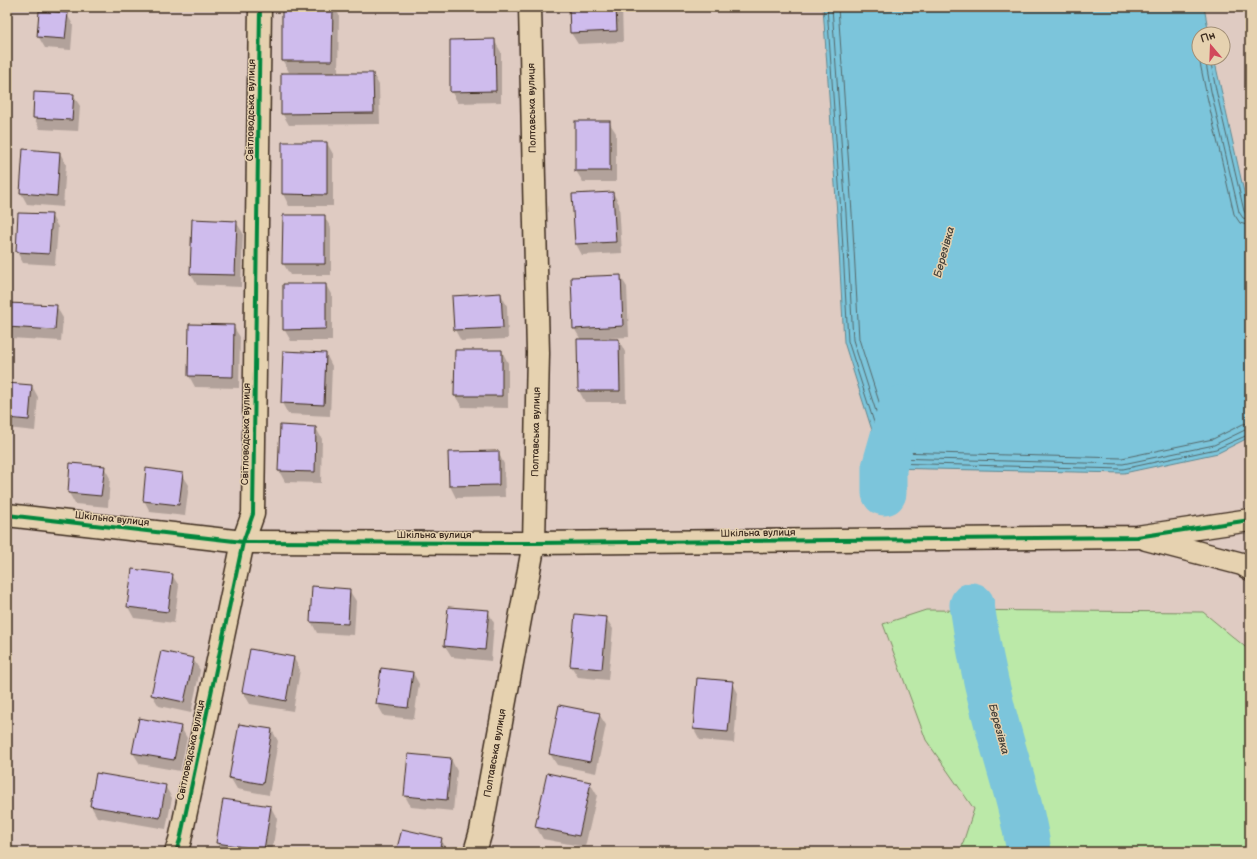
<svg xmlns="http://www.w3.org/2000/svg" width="1257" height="859" viewBox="0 0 1257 859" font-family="'Balsamiq Sans',sans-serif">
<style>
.green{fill:#bbe9a8;stroke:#7b8a63}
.water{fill:#7bc5db;stroke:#61878f}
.shadow{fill:#0003}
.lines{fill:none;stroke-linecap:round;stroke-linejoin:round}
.shore{stroke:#55686a;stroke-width:1}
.river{stroke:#7bc5db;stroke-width:45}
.building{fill:#cfbced;stroke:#3b2a1e}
.minor-casing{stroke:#3b2a1e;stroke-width:25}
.minor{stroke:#e6d2b0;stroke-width:22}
.cycleway-casing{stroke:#e6d2b0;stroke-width:6}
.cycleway{stroke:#00873e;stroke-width:4}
.labels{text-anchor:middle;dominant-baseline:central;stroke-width:3;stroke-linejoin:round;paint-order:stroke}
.street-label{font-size:10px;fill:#3b2a1e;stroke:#e6d2b0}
.water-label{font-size:11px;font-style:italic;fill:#45413a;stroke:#e6d2b0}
</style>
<rect width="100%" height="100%" fill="#dfcbc2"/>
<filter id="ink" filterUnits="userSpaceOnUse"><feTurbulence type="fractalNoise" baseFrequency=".025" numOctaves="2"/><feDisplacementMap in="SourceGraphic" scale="8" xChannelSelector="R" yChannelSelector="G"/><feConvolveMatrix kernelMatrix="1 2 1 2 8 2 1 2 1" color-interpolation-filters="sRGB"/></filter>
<g filter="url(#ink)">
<!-- green -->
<path class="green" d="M926 610 1203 612 1250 651V852H960L974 809 926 740 883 624Z"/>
<!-- water -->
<path class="water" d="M823 7H1204L1209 34H1199V58H1214L1250 219V437L1218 453 1124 473 884 468 844 342 837 214Z"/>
<!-- shadow -->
<g class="shadow">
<path d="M283 7H334L339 15 338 74H373L379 85 380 124 289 125 282 113 299 72H289L283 61Z"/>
<path d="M570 7H622L623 42 578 44 571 33Z"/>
<path d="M67 14 73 25 71 50 45 48 38 36Z"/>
<path d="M494 40 501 52V102L458 103 451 91Z"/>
<path d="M73 95 80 106 78 131 40 129 34 118Z"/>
<path d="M609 122 616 133V182H583L576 171Z"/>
<path d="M283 143H327L333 154V206H289L283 194Z"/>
<path d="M60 153 66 164 63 207 27 204 21 193Z"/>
<path d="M613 193 619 204 622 253 582 255 576 244Z"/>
<path d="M51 215 58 227 55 265 23 263 17 252Z"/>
<path d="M324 216 331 228V275H290L283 263Z"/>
<path d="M236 222 243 233 241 287 197 285 191 274Z"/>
<path d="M620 276 627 287 629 337 607 338V340H619L625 352 626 402H585L579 391 578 340H581L574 328Z"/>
<path d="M326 285 332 296V341H291L284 329Z"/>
<path d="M501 294 507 306 508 339 461 341 455 330Z"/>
<path d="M7 304 56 306 63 318 61 341 10 338 7 333Z"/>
<path d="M233 326 240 337 239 388 195 387 189 376Z"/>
<path d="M502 351 508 363V408L462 407 455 396Z"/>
<path d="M326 354 332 366 330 416 288 414 282 403Z"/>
<path d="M7 384 32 386 38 397 35 431 7 428Z"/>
<path d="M316 428 322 439 321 483 285 482 279 471Z"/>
<path d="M498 452 504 464 505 497 456 498 450 486 449 453Z"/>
<path d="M104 467 110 478 108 507 75 504 69 493Z"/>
<path d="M182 474 189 485 185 516 150 512 144 500Z"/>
<path d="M172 575 179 586 174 623 134 618 128 607Z"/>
<path d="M349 590 356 601 354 635 317 633 311 621Z"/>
<path d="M488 611 494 623 491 661 452 657 445 646Z"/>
<path d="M606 618 613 629 608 680 578 677 571 666Z"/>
<path d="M294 658 300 670 293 711 250 704 243 692Z"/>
<path d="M193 659 200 670 191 713 159 706 152 695Z"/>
<path d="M382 669 413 673 419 684 414 719 384 716 377 704Z"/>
<path d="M732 682 738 693 734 743 700 740 694 729Z"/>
<path d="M599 714 606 725 596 773 557 765 550 754Z"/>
<path d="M180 726 187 738 180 771 140 764 133 753Z"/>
<path d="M272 730 278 741 269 795 237 789 230 777Z"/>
<path d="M409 755 451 759 457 771 453 811 411 807 405 796Z"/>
<path d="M590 783 597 795 585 847 543 839 536 827Z"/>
<path d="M165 786 172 798 166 829 97 817 91 806Z"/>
<path d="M271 807 277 819 272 852H223L217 843Z"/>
<path d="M441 839 448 852H398Z"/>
</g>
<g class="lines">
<!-- shore -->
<g class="shore">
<path d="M827 7 841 213 848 341 887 463 1123 469 1216 449 1250 434"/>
<path d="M832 7 846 213 853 340 891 458 1123 464 1214 445 1245 430 1250 429"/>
<path d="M838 7 852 213 859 339 895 452 1122 458 1213 439 1243 424 1250 423"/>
<path d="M1199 58 1206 92 1234 214 1240 223 1250 226"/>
<path d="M1205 58 1211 91 1239 212 1243 218 1250 220"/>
<path d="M1210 58 1216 90 1244 211 1246 214 1250 215"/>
</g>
<!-- river -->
<g class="river">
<path d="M884 493V468L901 408"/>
<path d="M972 605C977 641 984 675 993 710 1005 757 1022 804 1029 852"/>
</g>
</g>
<!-- building -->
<g class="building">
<path d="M282 7H333L332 61H282Z"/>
<path d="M569 7H616L617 31 570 33Z"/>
<path d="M39 11 68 13 65 39 37 37Z"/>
<path d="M495 39 496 91 450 92V40Z"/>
<path d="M281 73H373L374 113 281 114Z"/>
<path d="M34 92 74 94 72 120 33 118Z"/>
<rect x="575" y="121" width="35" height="50"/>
<path d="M282 142H327V195L282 194Z"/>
<path d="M23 149 60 152 57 196 20 193Z"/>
<path d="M613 192 616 242 575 244 572 194Z"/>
<path d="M18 213 52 214 49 254 16 252Z"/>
<path d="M283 215H325V264H282Z"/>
<path d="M192 219 237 221 235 275 190 274Z"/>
<path d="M621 275 623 326 573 329 571 277Z"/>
<path d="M283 284H326V329L283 330Z"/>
<path d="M501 293 503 328 454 330 452 296Z"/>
<path d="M7 303 57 305 55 330 7 327Z"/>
<path d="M189 324 234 325 233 377 188 376Z"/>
<path d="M577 339H619L620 391H578Z"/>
<path d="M455 350H502V396H454Z"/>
<path d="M283 351 326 353 324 405 281 403Z"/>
<path d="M7 383 32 385 29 420 7 418Z"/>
<path d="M280 425 316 427 315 472 278 471Z"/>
<path d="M499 451V485L449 486 448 452Z"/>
<path d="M70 463 105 466 101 496 68 493Z"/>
<path d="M146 468 183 473 179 505 143 501Z"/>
<path d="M132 569 173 574 168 612 127 607Z"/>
<path d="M312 586 350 589 348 624 310 622Z"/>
<path d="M448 607 489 610 485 650 444 646Z"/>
<path d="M575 614 607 617 602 669 570 666Z"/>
<path d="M250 649 294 657 286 701 242 692Z"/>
<path d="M161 651 194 658 184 702 151 695Z"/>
<path d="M381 668 413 672 408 708 376 704Z"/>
<path d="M697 678 733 681 728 732 693 729Z"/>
<path d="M559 705 600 713 590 762 549 754Z"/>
<path d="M139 718 181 726 174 760 132 753Z"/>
<path d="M239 724 272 729 263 784 229 778Z"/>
<path d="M408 754 451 758 447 800 404 796Z"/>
<path d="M96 773 166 785 160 818 90 806Z"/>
<path d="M547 773 591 782 579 836 535 827Z"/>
<path d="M223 799 271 806 264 850 216 843Z"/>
<path d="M402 829 442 838 439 852H396Z"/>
</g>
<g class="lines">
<!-- minor casing -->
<g class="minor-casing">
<g id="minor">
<path d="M7 515 243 542 534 543 1137 537 1250 520"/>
<path d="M1146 539 1242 564 1250 569"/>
<path d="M176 852 180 840 243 542 253 514 260 7"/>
<path d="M475 852 481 831 534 543 538 353 530 7"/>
</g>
</g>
<!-- minor -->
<use href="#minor" class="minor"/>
<!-- cycleway casing -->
<g class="cycleway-casing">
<g id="cycleway">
<path d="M7 515 243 542 534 543 1137 537 1250 520"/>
<path d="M176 852 180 840 243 542 253 514 260 7"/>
</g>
</g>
<!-- cycleway -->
<use href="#cycleway" class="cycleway"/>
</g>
</g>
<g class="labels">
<!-- street labels -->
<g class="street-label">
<text transform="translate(532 108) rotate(-91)">Полтавська вулиця</text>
<text transform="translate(251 110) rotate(-89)">Світловодська вулиця</text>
<text transform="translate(536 432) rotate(-89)">Полтавська вулиця</text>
<text transform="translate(246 434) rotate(-89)">Світловодська вулиця</text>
<text transform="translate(112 519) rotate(6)">Шкільна вулиця</text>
<text transform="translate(758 533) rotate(-1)">Шкільна вулиця</text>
<text x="434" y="535">Шкільна вулиця</text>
<text transform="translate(191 750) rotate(-78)">Світловодська вулиця</text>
<text transform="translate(495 753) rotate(-80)">Полтавська вулиця</text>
</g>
<!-- water labels -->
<g class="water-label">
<text transform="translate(944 252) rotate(-75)">Березівка</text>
<text transform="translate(999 729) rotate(75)">Березівка</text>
</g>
</g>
<!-- margin -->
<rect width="1257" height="859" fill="none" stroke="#e6d2b0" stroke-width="24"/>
<rect x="12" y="12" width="1233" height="835" fill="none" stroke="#3b2a1e" stroke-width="1.5" filter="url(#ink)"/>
<!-- north arrow -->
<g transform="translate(1211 46) rotate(341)"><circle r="19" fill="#e6d2b0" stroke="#a28f76"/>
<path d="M0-3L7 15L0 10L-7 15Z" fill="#d1495b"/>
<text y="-6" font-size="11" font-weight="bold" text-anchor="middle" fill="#3b2a1e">Пн</text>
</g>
</svg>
